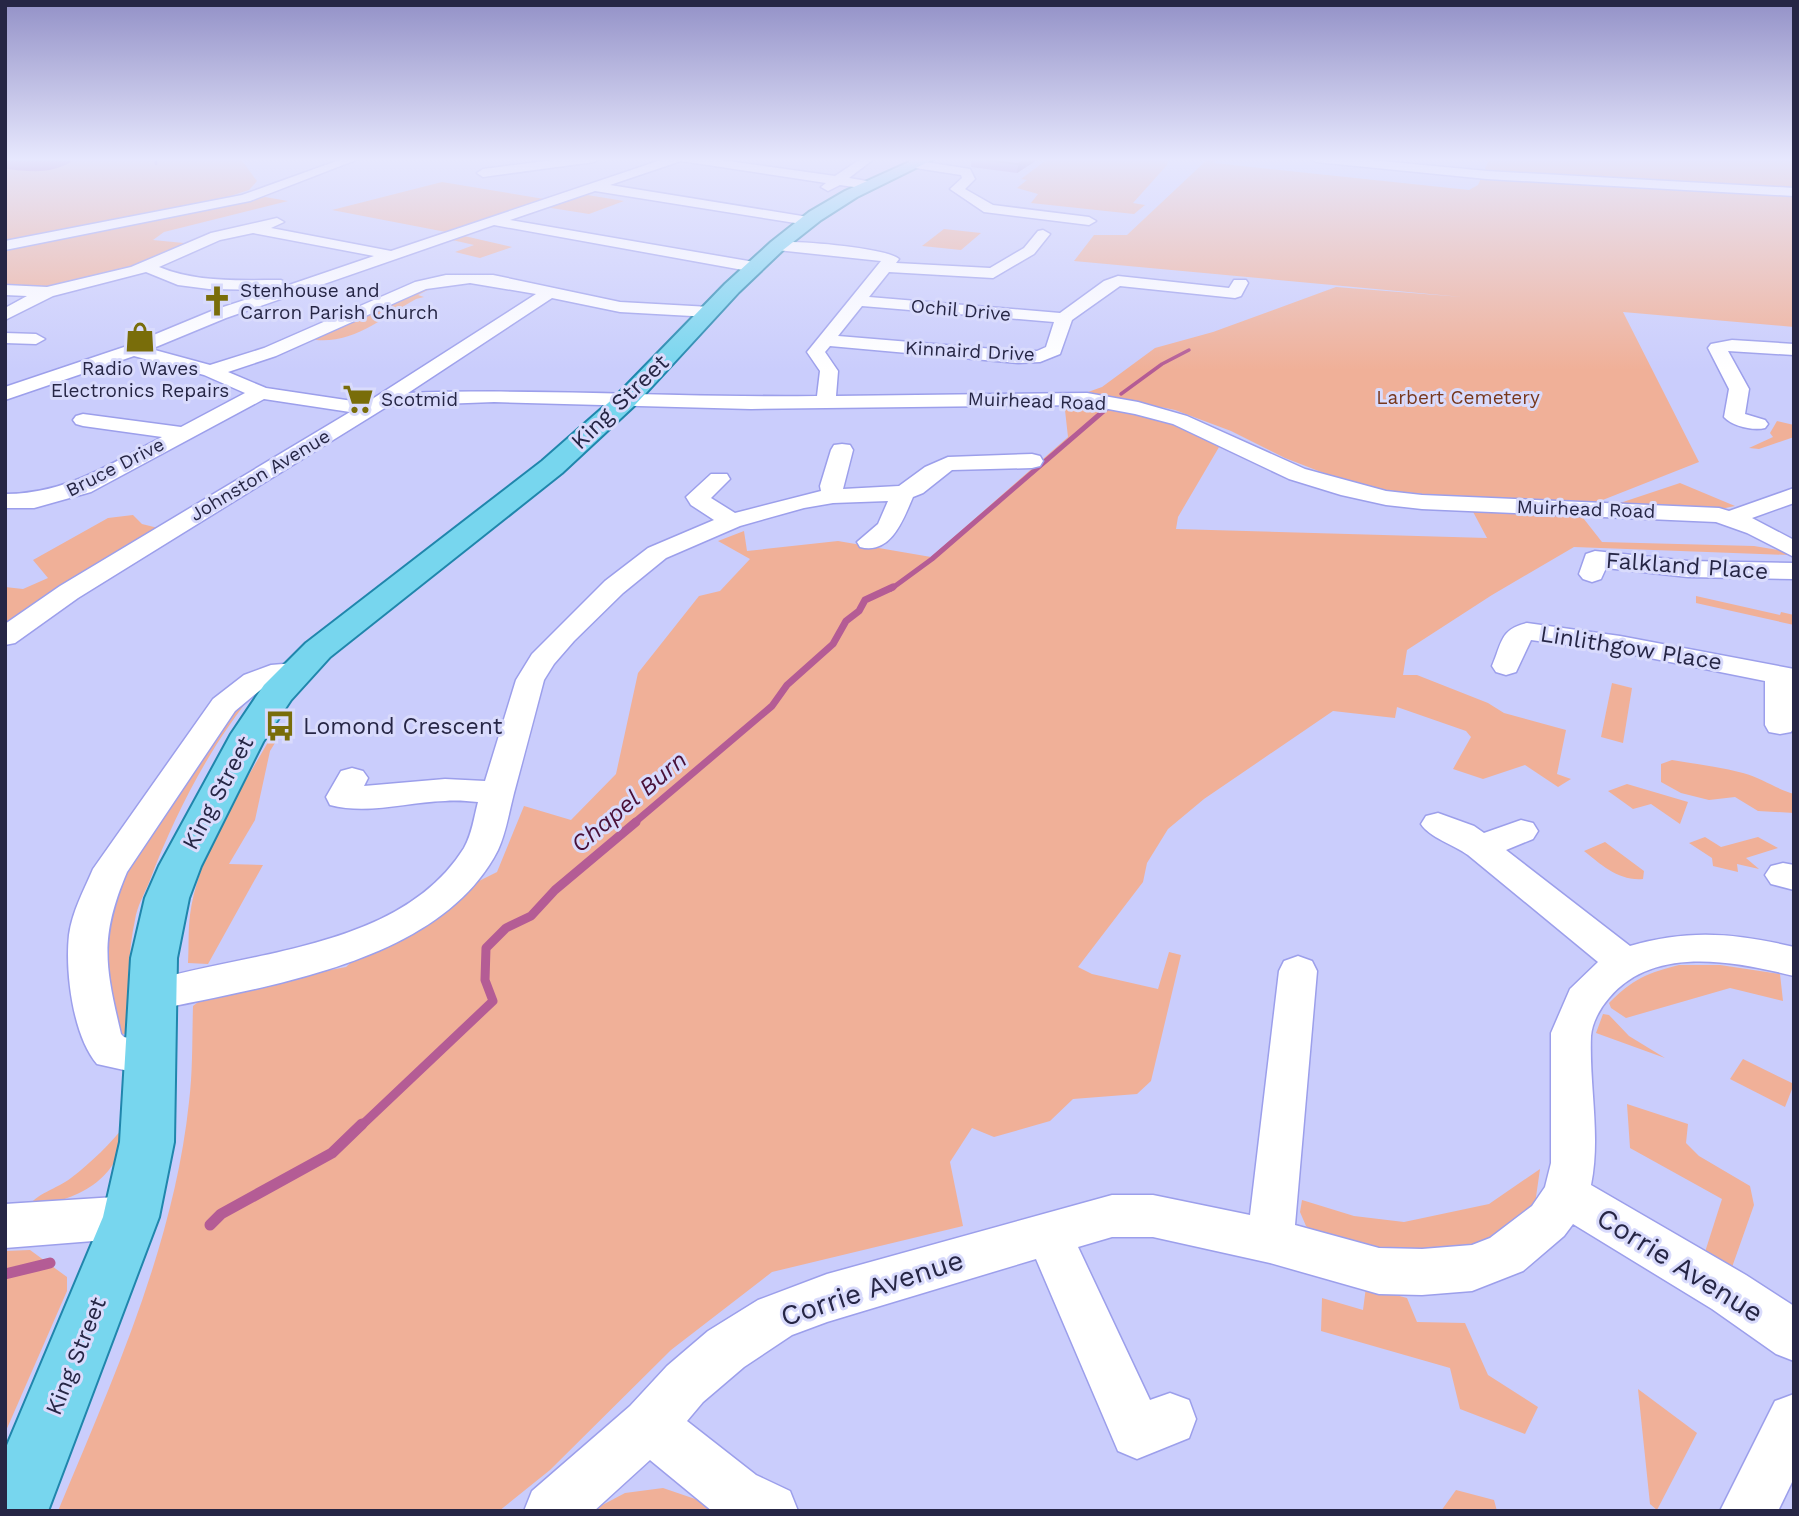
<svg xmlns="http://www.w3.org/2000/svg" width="1799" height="1516" viewBox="0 0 1799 1516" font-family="'Work Sans',sans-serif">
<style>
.green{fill:#f0b098}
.water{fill:#b45c95}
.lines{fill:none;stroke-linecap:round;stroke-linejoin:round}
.stream-far5{stroke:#b45c95;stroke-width:2.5}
.stream-far4{stroke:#b45c95;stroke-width:3.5}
.stream-far3{stroke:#b45c95;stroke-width:5}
.stream-far2{stroke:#b45c95;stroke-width:7}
.stream-far1{stroke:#b45c95;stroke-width:9}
.stream{stroke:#b45c95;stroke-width:11}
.minor-casing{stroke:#9c9feb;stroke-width:3}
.major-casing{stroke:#2086ac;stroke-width:4}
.minor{fill:#fff;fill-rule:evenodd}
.major{fill:#77d6ee;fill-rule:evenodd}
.wall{fill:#a787d5}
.shaded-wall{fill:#886eae}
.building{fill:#c29df8;stroke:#886eae;stroke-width:2}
.labels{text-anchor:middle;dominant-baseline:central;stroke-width:6;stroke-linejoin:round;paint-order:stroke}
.far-poi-label{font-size:19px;fill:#262645;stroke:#d9dbfc;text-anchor:start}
.far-street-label{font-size:19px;fill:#262645;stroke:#d9dbfc}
.far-park-label{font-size:19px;fill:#77371c;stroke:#d9dbfc}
.street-label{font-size:23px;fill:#262645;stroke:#d9dbfc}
.poi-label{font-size:23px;fill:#262645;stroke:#d9dbfc;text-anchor:start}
.water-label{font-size:24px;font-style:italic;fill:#491138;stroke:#d9dbfc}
.near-street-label{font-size:28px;fill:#262645;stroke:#d9dbfc}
</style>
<rect width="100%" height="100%" fill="#cacdfc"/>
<!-- green -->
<g class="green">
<path d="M5 158H240L257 181 249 190 212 202 5 243Z"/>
<path d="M1049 158H1161L1169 159 1167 165 1133 203 1145 205 1134 214 1031 203 1038 194 1017 188 1027 180 1021 179Z"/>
<path d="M1209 158H1219L1214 163 1469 190 1478 185 1490 158H1794V327L1623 312 1699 462 1595 503 1452 497 1385 490 1339 479 1285 458 1231 431 1175 410 1088 392 1102 387 1155 348 1213 332 1336 287 1462 297 1074 261 1094 235H1127Z"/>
<path d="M442 182 544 199 446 232 332 210Z"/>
<path d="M581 194 624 201 589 214 545 207Z"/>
<path d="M265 197 288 201 164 232 153 240 194 244 139 268 51 288H5V248Z"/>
<path d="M944 229 981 233 961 250 922 246Z"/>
<path d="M460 235 512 247 480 258 455 252 474 245 448 239Z"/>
<path d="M441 283 418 295 424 297 416 299C382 318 350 347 309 339L421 286Z"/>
<path d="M1064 401 1147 415 1222 442 1178 517 1176 529 1487 538 1471 508 1580 514 1602 542 1754 546 1778 550 1789 555 1574 547 1492 595 1407 650 1403 675H1417L1488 703 1504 713 1566 730 1557 774 1571 779 1558 787 1525 765 1483 779 1453 769 1471 737 1466 731 1397 707 1395 718 1333 711 1204 799 1168 829 1147 863 1143 882 1078 967 1092 974 1158 989 1169 952 1181 955 1151 1081 1137 1094 1073 1099 1050 1121 994 1137 972 1128 950 1162 963 1226 772 1272 671 1350 550 1470 499 1511H58C113 1379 174 1245 189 1102 193 1070 192 1038 193 1006L210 993 346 967 366 949 465 888 497 872 524 806 571 820 616 774 638 673 699 596 720 591 750 559 718 541 744 531 747 551 838 541 931 557 1068 437Z"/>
<path d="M1777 421 1794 425V437L1759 449 1749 448 1773 437 1770 433Z"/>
<path d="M1680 483 1735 506 1716 510 1611 506Z"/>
<path d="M133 515 142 524 158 528 5 625V587L23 589 48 578 33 560 108 518Z"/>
<path d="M1696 596 1780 615 1781 612 1794 615V625L1696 603Z"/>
<path d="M1612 683 1632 688 1623 743 1601 737Z"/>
<path d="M261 684C213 740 176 811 150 880 145 893 137 906 135 920 127 957 128 995 127 1033L114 1037 97 959 106 894 223 716Z"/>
<path d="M275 730H283L270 751 255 820 229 864 263 865 208 964 188 963C189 947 188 930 190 915 199 849 243 787 275 730Z"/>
<path d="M1672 760C1695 764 1720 767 1743 773 1762 778 1776 789 1794 794V813L1758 811 1735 797 1709 800 1681 793 1661 782V764Z"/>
<path d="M1627 784 1688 802 1680 824 1651 804 1633 809 1608 791Z"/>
<path d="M1705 837 1721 847 1758 837 1778 848 1746 858 1759 869 1737 864 1738 872 1713 866 1712 858 1689 843Z"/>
<path d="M1605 842 1644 871 1643 879C1618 881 1602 865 1584 851Z"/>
<path d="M1679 965H1720L1780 974 1783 1001 1730 988 1626 1018 1611 1008 1609 1003C1633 979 1647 973 1679 965Z"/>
<path d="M1603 1014 1609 1015 1629 1036 1665 1058 1596 1033Z"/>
<path d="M1743 1059 1794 1084 1785 1107 1730 1079Z"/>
<path d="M1627 1104 1688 1124 1686 1143 1699 1156 1750 1186 1754 1205 1731 1270 1705 1252 1722 1199 1630 1148Z"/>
<path d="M127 1123C120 1182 79 1199 26 1209 36 1193 57 1189 71 1178 92 1162 110 1144 127 1123Z"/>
<path d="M1540 1169 1535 1204 1515 1225 1490 1241 1456 1252 1408 1258 1321 1239 1306 1226 1300 1212 1302 1200 1354 1216 1404 1222 1489 1204Z"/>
<path d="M30 1250 67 1277V1291L5 1433V1251Z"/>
<path d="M1366 1287 1407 1298 1417 1322 1465 1323 1488 1375 1538 1407 1525 1434 1460 1409 1450 1368 1321 1331 1322 1298 1363 1310Z"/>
<path d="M1638 1389 1697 1433 1657 1510 1650 1504Z"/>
<path d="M663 1488 704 1502 715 1511H591L625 1493Z"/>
<path d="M1456 1490 1494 1500 1497 1511H1441Z"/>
</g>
<!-- water -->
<path class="water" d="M5 158H68L71 162C48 175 30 171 5 169Z"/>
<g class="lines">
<!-- stream-far5 -->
<path class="stream-far5" d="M156 158V164"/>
<!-- stream-far4 -->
<path class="stream-far4" d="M1121 394 1162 364 1189 350"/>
<!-- stream-far3 -->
<path class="stream-far3" d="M891 589 932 559 1107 408"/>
<!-- stream-far2 -->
<path class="stream-far2" d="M634 823 772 706 787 685 833 644 846 621 859 611 865 600 893 587"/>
<!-- stream-far1 -->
<path class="stream-far1" d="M361 1126 493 1001 485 980 486 948 506 928 531 916 555 890 636 822"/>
<!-- stream -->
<g class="stream">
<path d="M210 1225 221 1214 332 1153 362 1124"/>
<path d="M5 1274 50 1263"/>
</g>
<!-- minor casing -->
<g class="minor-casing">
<g id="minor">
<path d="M345 158H361L250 201 5 250V241L242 195Z"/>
<path d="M569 158H600L594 162 483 177 477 173 483 169Z"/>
<path d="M667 158H706L835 176 862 158H875L849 178 873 182 874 185 868 189 840 185 828 191 821 187 826 183 681 161 610 185 808 217 815 221 808 225 595 191 510 220 754 262 762 267 754 272 494 225 226 318 151 349 210 365 264 348 415 282 446 275H493L620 302 710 307 719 312 710 317 620 312 552 298 408 393C544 388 680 398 817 396L820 371 807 352 881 261 777 250 772 249 770 246 772 243C789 239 888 248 899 259L896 263 990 268 1024 248 1038 231 1043 230 1050 234 1034 254 993 278 889 272 869 297 1060 313 1104 281 1118 276 1229 288 1234 280H1246L1248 283 1241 296 1235 298 1120 286 1072 320 1060 354 1040 362 1018 363 830 346 825 352 838 371 836 396 1087 393 1138 402 1187 416 1305 469 1386 491 1422 495 1719 508 1729 511 1794 488V503L1752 518 1794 540V557L1747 533 1716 522 1422 509 1386 505 1341 495 1289 479 1173 424 1135 414 1087 405 751 409 494 402 388 406 78 598 15 643 5 645V624L60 586 350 412 264 399 91 492 34 508H5V494C66 494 110 464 162 437L83 426 76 424 73 420 76 416 83 414 181 427 245 393 204 375 134 356 5 400V387L127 346 214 310 275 290 209 289 178 285 146 272 53 296 5 320V308L27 296 5 295V285L47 287 131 267 211 233 277 218 284 222 271 228 391 251ZM253 233 374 256 289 285 281 280C239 280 198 283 159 267L220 240ZM470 283 536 294 366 403 266 388 228 372 276 356 426 289ZM862 306 1054 322 1046 347 1037 351H1018L838 336Z"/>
<path d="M1310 158H1349L1487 171 1794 188V196L1487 179 1316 162Z"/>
<path d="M913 160 970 169 975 179 965 189 993 205 1089 217 1096 221 1089 225 984 212 950 189 962 178 961 175 909 167V161Z"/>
<path d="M5 333 36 334 45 339 36 344 5 343Z"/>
<path d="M1732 340 1794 344V355L1728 351 1749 389 1745 414 1765 420 1768 424 1765 428C1753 431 1732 426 1724 417L1729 389 1708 348 1711 344Z"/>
<path d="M842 444 850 445 853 450 843 489 899 486 925 467 948 457 1032 454 1040 456 1043 461 1040 466 1032 468 952 470 923 493 913 497C903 520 891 555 860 547L857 542 878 524 888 501 833 503 804 508 740 526 666 558 623 593 574 641 554 664 544 680C534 718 524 756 514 793 509 812 506 833 498 850 440 964 264 986 151 1011L137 1007 131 996 137 985C242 951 399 952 464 848 472 834 474 817 478 802 467 801 456 800 445 801 407 802 368 815 330 805L326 797 341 771 352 768 363 771 368 778 364 786 445 779 485 781 516 680 532 654 605 581 648 548 714 520 691 505 686 497 711 474H727L730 479 711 498 735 513 821 491 820 486 831 450 834 445Z"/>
<path d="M1595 551 1688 561 1794 563V579L1688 577 1606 568 1601 579 1592 582 1583 579 1579 574 1586 554Z"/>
<path d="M1527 623 1620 636 1794 669V727L1791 732 1780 734 1769 732 1765 725V681L1620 652 1531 640 1516 672 1506 675 1496 672 1492 666C1502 643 1500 629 1527 623Z"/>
<path d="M295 663 305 666 309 672 305 678 276 682 264 687 235 711 127 872C99 938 105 966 121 1034L124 1037 166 1047 172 1059 166 1071 151 1076 97 1064C73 1036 65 972 69 935 72 912 84 890 93 869L213 699 244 675 271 665Z"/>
<path d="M1438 813 1474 826 1484 833 1521 820 1533 823 1538 831 1533 839 1506 850 1630 946C1688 929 1735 933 1794 947V976C1734 961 1653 945 1609 998 1600 1008 1592 1023 1591 1036 1589 1086 1601 1136 1591 1185L1746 1275 1794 1306V1361L1776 1354 1712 1309 1573 1224 1564 1236 1523 1271 1472 1291 1422 1295 1379 1294 1270 1263 1153 1237H1112L1078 1247 1150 1400 1170 1393 1189 1400 1196 1419 1189 1438 1137 1459 1118 1451 1036 1259 827 1322 792 1335 744 1367 703 1402 687 1421 756 1475 790 1491 798 1511H712L650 1460 594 1511H524L532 1491 630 1406 667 1366 708 1331 758 1300 827 1274 1112 1195H1153L1250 1215 1279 971 1284 961 1298 956 1312 961 1317 971 1295 1225 1379 1248 1422 1249 1472 1245 1490 1238 1532 1206 1545 1187 1551 1163V1033L1570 989 1598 962 1468 855C1454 845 1429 837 1421 824L1426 816Z"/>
<path d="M1783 863 1794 865V890L1771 884 1765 875 1771 866Z"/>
<path d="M131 1196 147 1202 154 1217 147 1232 131 1238 5 1248V1204Z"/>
<path d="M1794 1394V1478L1778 1511H1720L1775 1401Z"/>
</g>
</g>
<!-- major casing -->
<g class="major-casing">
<path id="major" d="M918 158H936L857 197 821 220 783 250 739 292 634 406 562 473 330 657 291 700 263 742 201 866 189 898 177 958 174 1142 159 1217 48 1511H5V1450L103 1217 120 1142 131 958 145 898 159 866 231 734 264 685 306 643 542 461 616 396 725 284 771 242 809 212 845 191Z"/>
</g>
<!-- minor -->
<use href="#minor" class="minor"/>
<!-- major -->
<use href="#major" class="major"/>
</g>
<!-- wall -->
<path class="wall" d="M971 158H1040L1017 173 971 167Z"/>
<!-- shaded-wall -->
<path class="shaded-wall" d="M1028 158H1040L1017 173 1018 164Z"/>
<!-- building -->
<path class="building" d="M971 158H1028L1018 164Z"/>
<!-- sky -->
<linearGradient id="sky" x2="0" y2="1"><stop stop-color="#9391c7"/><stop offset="0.43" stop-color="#e7e8fe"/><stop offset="1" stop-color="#e7e8fe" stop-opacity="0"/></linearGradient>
<rect width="1799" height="370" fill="url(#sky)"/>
<!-- icons -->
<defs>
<g id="church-bare" transform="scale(2.415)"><path d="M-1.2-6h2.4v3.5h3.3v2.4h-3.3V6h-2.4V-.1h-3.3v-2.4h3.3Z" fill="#796d0a" stroke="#d9dbfc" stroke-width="2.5" paint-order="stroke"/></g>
<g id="shop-bare" transform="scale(2.415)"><path d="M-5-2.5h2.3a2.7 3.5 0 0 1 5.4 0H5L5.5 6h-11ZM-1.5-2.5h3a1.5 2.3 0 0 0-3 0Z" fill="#796d0a" stroke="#d9dbfc" stroke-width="2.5" paint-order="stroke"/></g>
<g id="supermarket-bare" transform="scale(2.415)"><path d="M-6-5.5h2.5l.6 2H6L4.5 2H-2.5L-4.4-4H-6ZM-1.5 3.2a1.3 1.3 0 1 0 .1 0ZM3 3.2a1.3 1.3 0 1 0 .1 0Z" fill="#796d0a" stroke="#d9dbfc" stroke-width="2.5" paint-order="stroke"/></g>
<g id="bus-bare" transform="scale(2.415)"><path d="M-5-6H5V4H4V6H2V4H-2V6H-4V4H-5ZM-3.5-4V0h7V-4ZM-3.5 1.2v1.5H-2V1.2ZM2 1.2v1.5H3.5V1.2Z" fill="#796d0a" stroke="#d9dbfc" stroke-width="2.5" paint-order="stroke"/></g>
</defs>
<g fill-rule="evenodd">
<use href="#church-bare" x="217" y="301"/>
<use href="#shop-bare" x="140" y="337"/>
<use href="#supermarket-bare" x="358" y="399"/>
<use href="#bus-bare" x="280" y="726"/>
</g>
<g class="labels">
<!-- far-poi labels -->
<g class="far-poi-label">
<text x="240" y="290">Stenhouse and<tspan x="240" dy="22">Carron Parish Church</tspan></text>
<text x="140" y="368" text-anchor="middle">Radio Waves<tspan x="140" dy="22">Electronics Repairs</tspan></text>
<text x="381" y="399">Scotmid</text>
</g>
<!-- far-street labels -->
<g class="far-street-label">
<text transform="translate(961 310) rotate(5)">Ochil Drive</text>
<text transform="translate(970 351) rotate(3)">Kinnaird Drive</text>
<text transform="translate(1037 401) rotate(2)">Muirhead Road</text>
<text transform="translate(115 467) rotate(-27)">Bruce Drive</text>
<text transform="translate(260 475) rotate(-31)">Johnston Avenue</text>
<text transform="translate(1586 509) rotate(2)">Muirhead Road</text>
</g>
<!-- far-park labels -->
<g class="far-park-label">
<text x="1458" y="397">Larbert Cemetery</text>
</g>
<!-- street labels -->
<g class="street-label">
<text transform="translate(620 402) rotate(-44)">King Street</text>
<text transform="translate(1687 566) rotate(4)">Falkland Place</text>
<text transform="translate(1631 648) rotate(9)">Linlithgow Place</text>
<text transform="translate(218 793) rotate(-62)">King Street</text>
<text transform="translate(76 1356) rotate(-68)">King Street</text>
</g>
<!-- poi labels -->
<g class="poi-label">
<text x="303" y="726">Lomond Crescent</text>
</g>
<!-- water labels -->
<g class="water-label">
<text transform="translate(629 802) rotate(-40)">Chapel Burn</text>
</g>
<!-- near-street labels -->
<g class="near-street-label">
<text transform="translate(1680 1265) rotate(32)">Corrie Avenue</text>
<text transform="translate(872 1288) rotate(-18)">Corrie Avenue</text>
</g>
</g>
<!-- border -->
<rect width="1799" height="1516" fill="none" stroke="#262645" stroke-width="14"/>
</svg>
